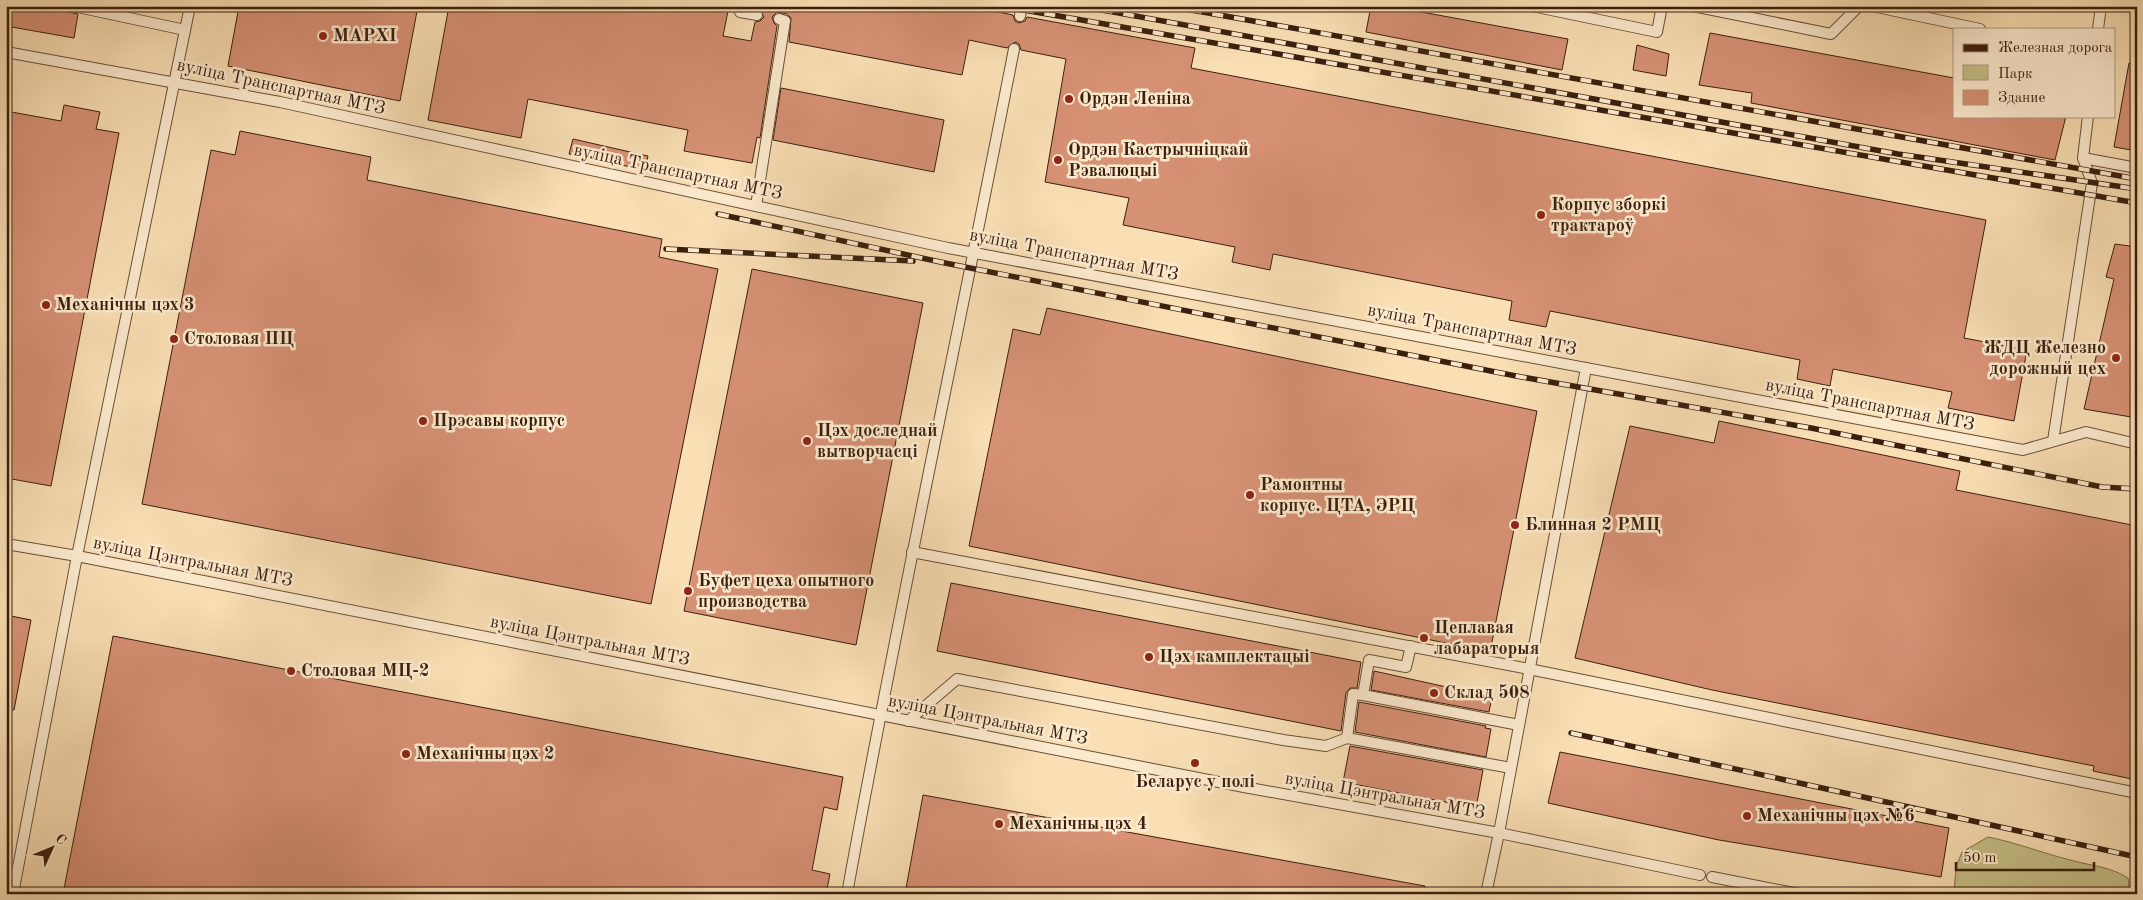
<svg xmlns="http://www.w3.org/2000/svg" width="2143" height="900" viewBox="0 0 2143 900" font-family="'Old Standard TT',serif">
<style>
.green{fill:#c6c087;stroke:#80704a}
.building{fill:#d79175;stroke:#3b1f0e}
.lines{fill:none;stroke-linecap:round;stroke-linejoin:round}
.lane-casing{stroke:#6b4f38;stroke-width:12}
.lane{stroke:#fceace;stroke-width:10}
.rail-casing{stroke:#3b1f0e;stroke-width:5.5}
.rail{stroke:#fceace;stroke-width:4;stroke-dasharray:11;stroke-linecap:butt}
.poi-dot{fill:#8f2418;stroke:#fceace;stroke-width:2}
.labels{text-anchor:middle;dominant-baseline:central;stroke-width:5;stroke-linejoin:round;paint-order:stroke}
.poi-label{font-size:18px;font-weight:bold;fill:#3b1f0e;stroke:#fceace;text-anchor:start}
.street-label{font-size:18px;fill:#3b1f0e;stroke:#fceace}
</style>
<rect width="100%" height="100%" fill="#fadfb4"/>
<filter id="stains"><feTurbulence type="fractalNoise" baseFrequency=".004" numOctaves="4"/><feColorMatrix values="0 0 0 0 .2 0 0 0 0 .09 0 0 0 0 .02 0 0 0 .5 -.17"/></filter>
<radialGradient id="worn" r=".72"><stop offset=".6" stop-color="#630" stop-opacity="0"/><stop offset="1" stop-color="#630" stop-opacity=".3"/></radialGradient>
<!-- green -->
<path class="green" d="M1988 837C2018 843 2045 854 2074 861 2093 866 2111 867 2128 878L2130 894H1954L1956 867 1962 852Z"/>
<!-- building -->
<g class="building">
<path d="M6 6H27L53 11 54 9 78 14 74 38 6 26Z"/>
<path d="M239 6H418L400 101 228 66Z"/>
<path d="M449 6H729L723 36 751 41 755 22 760 21 764 17 758 6H969L1013 15 1015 21 1019 23 1025 21 1027 17 1195 48 1191 68 1986 220 1964 338 2027 350 2014 421 1948 408 1952 392 1833 369 1830 386 1797 379 1800 360 1550 311 1546 327 1509 320 1512 301 1273 254 1270 270 1232 262 1235 247 1123 225 1129 198 1045 182 1066 59 1021 50 1019 44 1015 42 1007 48 969 40 962 75 789 42 791 18 787 14 777 12 772 17 774 23 777 26 760 138 757 137 752 163 684 151 688 130 528 99 521 138 428 120Z"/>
<path d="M1371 6H1389L1568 39 1562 70 1366 32Z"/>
<path d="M1710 33 1954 78V116H2066L2055 160 1751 103 1752 93 1699 85Z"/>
<path d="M1637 45 1669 54 1666 76 1633 70Z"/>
<path d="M2129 63 2137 64V151L2114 147Z"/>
<path d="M781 88 944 120 934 172 773 140Z"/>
<path d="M64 105 100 112 96 129 119 133 51 486 6 478V111L61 121Z"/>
<path d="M240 131 371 157 367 180 662 239 659 257 718 269 651 604 142 504 211 150 235 155Z"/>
<path d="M573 139 648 156 645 170 569 154Z"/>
<path d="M2115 244 2137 247V418L2084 409 2114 279 2106 277Z"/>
<path d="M752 269 923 303 856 645 684 611Z"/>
<path d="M1047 308 1537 411 1490 652 969 546 1013 329 1040 335Z"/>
<path d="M1719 421 1960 471 1956 490 2137 526V780L2093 771 2094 766 1712 690 1575 658 1630 426 1714 443Z"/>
<path d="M951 583 1361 662 1357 688H1350L1346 693 1341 731 937 651Z"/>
<path d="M6 615 31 620 14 710 6 709Z"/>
<path d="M113 636 843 777 837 810 824 807 812 870 830 874 826 894H63Z"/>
<path d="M1374 671 1492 697 1489 712 1371 690Z"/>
<path d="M1359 702 1486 726 1485 728 1491 729 1486 757 1355 732Z"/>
<path d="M1350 746 1483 770 1476 808 1343 782Z"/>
<path d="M1560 752 1949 828 1941 877 1719 840 1548 803Z"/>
<path d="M923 795 1425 886 1424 894H905Z"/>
</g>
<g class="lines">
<!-- lane casing -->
<g class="lane-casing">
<g id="lane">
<path d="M73 6 185 30"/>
<path d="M741 6 740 12 757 15"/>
<path d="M1532 6 1657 32 1662 6"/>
<path d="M1693 6 1831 34 1859 6"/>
<path d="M1872 6 1980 29"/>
<path d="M1020 16 1022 6"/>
<path d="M2098 29 2101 6"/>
<path d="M6 52 280 102 948 248 2023 450 2086 432 2137 444"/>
<path d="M2083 158 2137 168"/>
<path d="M756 206 785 21 779 19"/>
<path d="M2053 441 2092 183 2083 158 2088 116"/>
<path d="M6 544 77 556 1244 787 1499 833 1586 368"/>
<path d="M912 552 1529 669 2137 793"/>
<path d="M1411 646 1406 667 1369 660 1363 695 1353 694 1347 738 1511 768"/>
<path d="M1363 695 1519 725"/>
<path d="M908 721 957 679 1283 740 1326 746 1347 738"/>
<path d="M1712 877 1799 894"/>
<path d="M13 894 77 556 190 6"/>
<path d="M847 894C898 611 959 331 1014 49"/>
<path d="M1486 894 1499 833 1700 875"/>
</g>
</g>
<!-- lane -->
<use href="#lane" class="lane"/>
<!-- rail casing -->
<g class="rail-casing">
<g id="rail">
<path d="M1001 6 2137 203"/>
<path d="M1080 6 1898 154 2137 189"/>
<path d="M1169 6 2137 179"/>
<path d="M718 214 945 263 1516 376 1811 428 2102 487 2137 489"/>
<path d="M666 249 913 261"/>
<path d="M1571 733 2137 857"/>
</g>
</g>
<!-- rail -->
<use href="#rail" class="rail"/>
</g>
<!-- markers -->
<g class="poi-dot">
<circle cx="323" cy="36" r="5"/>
<circle cx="1069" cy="99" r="5"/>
<circle cx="1058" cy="160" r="5"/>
<circle cx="1541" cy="215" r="5"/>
<circle cx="46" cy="305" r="5"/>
<circle cx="174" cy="339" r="5"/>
<circle cx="2116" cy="358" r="5"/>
<circle cx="423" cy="421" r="5"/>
<circle cx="807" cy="441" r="5"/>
<circle cx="1250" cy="495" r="5"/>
<circle cx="1515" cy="525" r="5"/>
<circle cx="688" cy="591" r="5"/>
<circle cx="1424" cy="638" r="5"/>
<circle cx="1149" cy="657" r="5"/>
<circle cx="291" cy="671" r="5"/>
<circle cx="1434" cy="693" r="5"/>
<circle cx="406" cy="754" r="5"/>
<circle cx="1195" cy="763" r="5"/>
<circle cx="1747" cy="816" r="5"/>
<circle cx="999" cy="824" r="5"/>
</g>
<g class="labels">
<!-- poi labels -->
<g class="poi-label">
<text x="333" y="36">МАРХІ</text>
<text x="1079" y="99">Ордэн Леніна</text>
<text x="1068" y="150">Ордэн Кастрычніцкай<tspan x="1068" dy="21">Рэвалюцыі</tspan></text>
<text x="1551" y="205">Корпус зборкі<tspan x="1551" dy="21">трактароў</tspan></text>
<text x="56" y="305">Механічны цэх 3</text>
<text x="184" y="339">Столовая ПЦ</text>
<text x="2106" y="348" text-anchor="end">ЖДЦ Железно<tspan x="2106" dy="21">дорожный цех</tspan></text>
<text x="433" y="421">Прэсавы корпус</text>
<text x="817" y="431">Цэх доследнай<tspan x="817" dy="21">вытворчасці</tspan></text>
<text x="1260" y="485">Рамонтны<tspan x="1260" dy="21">корпус. ЦТА, ЭРЦ</tspan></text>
<text x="1525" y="525">Блинная 2 РМЦ</text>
<text x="698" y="581">Буфет цеха опытного<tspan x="698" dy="21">производства</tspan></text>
<text x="1434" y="628">Цеплавая<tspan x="1434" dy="21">лабараторыя</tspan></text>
<text x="1159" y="657">Цэх камплектацыі</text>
<text x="301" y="671">Столовая МЦ-2</text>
<text x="1444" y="693">Склад 508</text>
<text x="416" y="754">Механічны цэх 2</text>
<text x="1195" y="782" text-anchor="middle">Беларус у полі</text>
<text x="1757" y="816">Механічны цэх №6</text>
<text x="1009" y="824">Механічны цэх 4</text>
</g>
<!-- street labels -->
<g class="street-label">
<text transform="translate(281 87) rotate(12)">вуліца Транспартная МТЗ</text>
<text transform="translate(678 172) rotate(12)">вуліца Транспартная МТЗ</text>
<text transform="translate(1074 255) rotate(11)">вуліца Транспартная МТЗ</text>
<text transform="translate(1472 330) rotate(11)">вуліца Транспартная МТЗ</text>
<text transform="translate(1870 405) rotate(11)">вуліца Транспартная МТЗ</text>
<text transform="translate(193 562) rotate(11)">вуліца Цэнтральная МТЗ</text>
<text transform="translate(590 641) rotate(11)">вуліца Цэнтральная МТЗ</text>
<text transform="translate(988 720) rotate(11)">вуліца Цэнтральная МТЗ</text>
<text transform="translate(1385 796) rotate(10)">вуліца Цэнтральная МТЗ</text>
</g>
</g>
<!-- margin -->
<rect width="2143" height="900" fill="none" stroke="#fadfb4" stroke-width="25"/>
<rect x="8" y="8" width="2128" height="885" fill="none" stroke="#3b1f0e" stroke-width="2.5"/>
<rect x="12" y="12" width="2118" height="875" fill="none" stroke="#3b1f0e"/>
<!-- legend -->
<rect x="1953" y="28" width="162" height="90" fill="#fceace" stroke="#af9981"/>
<rect x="1963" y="44" width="25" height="8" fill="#3b1f0e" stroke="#af9981"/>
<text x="1998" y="52" font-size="15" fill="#3b1f0e">Железная дорога</text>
<rect x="1963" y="65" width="25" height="15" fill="#c6c087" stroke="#af9981"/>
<text x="1998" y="78" font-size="15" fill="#3b1f0e">Парк</text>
<rect x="1963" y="90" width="25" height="15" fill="#d79175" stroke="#af9981"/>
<text x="1998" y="102" font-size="15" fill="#3b1f0e">Здание</text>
<!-- north arrow -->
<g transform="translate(52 848) rotate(46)" stroke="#fceace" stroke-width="4" paint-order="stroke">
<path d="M0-4L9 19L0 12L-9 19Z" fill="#3b1f0e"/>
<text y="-8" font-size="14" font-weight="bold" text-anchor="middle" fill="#3b1f0e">С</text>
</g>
<!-- scale -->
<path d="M1956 862v8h138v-8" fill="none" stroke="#3b1f0e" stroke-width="2.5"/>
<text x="1963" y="862" font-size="15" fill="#3b1f0e" stroke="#fceace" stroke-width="4" paint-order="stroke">50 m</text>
<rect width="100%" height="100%" filter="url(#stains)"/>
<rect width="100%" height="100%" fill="url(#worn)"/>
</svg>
